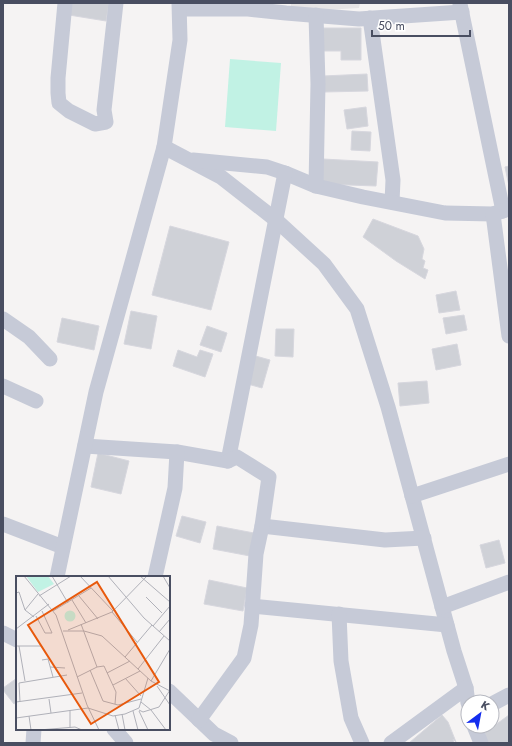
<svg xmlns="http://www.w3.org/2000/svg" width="512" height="746" viewBox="0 0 512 746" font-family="Jost,sans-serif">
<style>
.education{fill:#e6e4e5}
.green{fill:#c1f2e4}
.building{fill:#cfd1d7;stroke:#d7d7de}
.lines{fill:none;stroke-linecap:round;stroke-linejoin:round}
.minor{stroke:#c6cad7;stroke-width:15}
.inset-road{fill:none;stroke:#b0b1b9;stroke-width:1}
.view{fill:#e8590c;fill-opacity:0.15;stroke:#e8590c;stroke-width:2}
.inset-edge{fill:none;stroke:#494e61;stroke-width:2}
</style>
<rect width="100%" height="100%" fill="#f5f3f3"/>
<!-- education -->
<path class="education" d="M291 3H360L359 8 291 12Z"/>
<!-- green -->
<path class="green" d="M230 59 281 63 276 131 225 127Z"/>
<!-- building -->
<g class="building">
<path d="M71 3H109L106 21 69 15Z"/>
<path d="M321 28H361V60H341V51H321Z"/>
<path d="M367 74 368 91 324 92 323 76Z"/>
<path d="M366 107 368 126 347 129 344 110Z"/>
<path d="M352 131 371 132 370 151 351 150Z"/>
<path d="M323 159 378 162 376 186 322 184Z"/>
<path d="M509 166V186L505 167Z"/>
<path d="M373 219 418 236 424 249 422 259 425 261 423 268 428 270 425 279 396 261 363 237Z"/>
<path d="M170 226 229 242 211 310 152 295Z"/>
<path d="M456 291 460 310 439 313 436 295Z"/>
<path d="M131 311 157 316 151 349 124 344Z"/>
<path d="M464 315 467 330 446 334 443 318Z"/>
<path d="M62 318 99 326 94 350 57 342Z"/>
<path d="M207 326 227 333 221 352 200 345Z"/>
<path d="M276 329H294L293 357 275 356Z"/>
<path d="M457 344 461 365 436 370 432 349Z"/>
<path d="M178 350 197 357 200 350 213 354 205 377 173 366Z"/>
<path d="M252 355 270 360 262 388 244 383Z"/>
<path d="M427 381 429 403 400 406 398 383Z"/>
<path d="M98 453 129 461 121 494 91 487Z"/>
<path d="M182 516 206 522 200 543 176 536Z"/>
<path d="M217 526 254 533 250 556 213 549Z"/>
<path d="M499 540 505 563 486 568 480 545Z"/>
<path d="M209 580 247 588 243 611 204 604Z"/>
<path d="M17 678V702L14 704 3 690V688Z"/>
<path d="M442 715 448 722 456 742 453 739 454 743H409Z"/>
<path d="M509 715V743H485L480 736Z"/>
</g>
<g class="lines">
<!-- minor -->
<g class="minor">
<path d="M65 3 58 78V93L59 103 69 111 95 124 106 122 104 110 116 3"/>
<path d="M460 4 503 211"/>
<path d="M180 9H248L286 13 359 19 462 12"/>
<path d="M370 18 393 180 392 202"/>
<path d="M164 147 221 177 276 220 324 264 357 309 388 407 454 651 466 688 468 703"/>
<path d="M193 160 267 167 285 173 316 186 363 197 445 213 493 214 509 209"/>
<path d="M316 186 318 84 316 15"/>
<path d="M493 214 509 336"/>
<path d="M3 319 29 337 50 359"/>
<path d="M3 386 36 401"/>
<path d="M85 446 177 452 228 461 285 173"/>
<path d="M412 496 509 464"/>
<path d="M3 524 63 547"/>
<path d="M262 526 385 540 424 538"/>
<path d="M57 577 96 392 164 147 180 40 179 3"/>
<path d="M155 577 175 488 177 452"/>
<path d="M252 606 447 625"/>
<path d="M442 607 509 582"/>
<path d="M339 614 341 661 351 718 362 743"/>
<path d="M3 633 17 640"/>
<path d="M169 691 214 734 231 743"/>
<path d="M492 704 509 695"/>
<path d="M199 720 244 658 251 625 256 554 262 526 269 477 237 457 228 461"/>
<path d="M474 726 481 743"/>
<path d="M114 729 126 743"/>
<path d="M33 743 34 729"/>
<path d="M391 743 466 688"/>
</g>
</g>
<!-- overview -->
<g transform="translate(16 576)">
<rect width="154" height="154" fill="#f5f3f3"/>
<path d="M10 0H32L38 8 22 16ZM48.5 40a5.5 5.5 0 1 1 11 0a5.5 5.5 0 1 1-11 0Z" fill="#c1f2e4"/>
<path class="inset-road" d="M8 0 40 39 71 129 83 154M36 0 52 27M64 0 97 35M92 0 128 42 154 65M124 0 154 26M147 0 154 12M0 17 3 16 9 34 18 41M23 20 55 0M63 20 82 43M130 21 146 37M56 24 70 47M9 34 22 18M37 35 75 12M96 36 121 66M20 40 29 57H36L26 35M137 50 154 30M0 53 33 28M52 54 96 36 131 0M47 55H68L86 60 135 105 154 115M143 56 154 43M0 70H25M3 70 9 105M109 81 136 49M26 84 32 83 37 101M34 91 49 92M81 91 88 90 100 116 99 128M122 93 148 60M74 94 87 125 102 129 125 123M91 97 114 85M61 101 81 91 65 48M109 102 125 120M135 105 154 73M97 109 124 95M141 110 154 129M33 123 35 137M0 126 66 117M4 126 3 107 51 99M125 126 135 134 150 154M54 134V152M123 134 127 136 143 131 154 114M117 135 122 154M123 135 132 154M106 138 109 154M99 139 103 154M13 140 15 154M0 142 72 132 97 140 109 138 123 132 132 102M23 154 59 151 66 154"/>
<path class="view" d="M81 6 143 106 75 148 12 49Z"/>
<rect width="154" height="154" class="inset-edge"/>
</g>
<!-- border -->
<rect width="512" height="746" fill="none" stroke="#494e61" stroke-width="8"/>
<!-- north arrow -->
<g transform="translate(480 714) rotate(32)"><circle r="19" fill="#ffffff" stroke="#b6b8c0"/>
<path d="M0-3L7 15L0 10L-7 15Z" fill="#142dee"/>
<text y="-6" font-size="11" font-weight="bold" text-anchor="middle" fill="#494e61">K</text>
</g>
<!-- scale -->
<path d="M372 30v6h98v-6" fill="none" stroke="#494e61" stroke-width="2"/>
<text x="378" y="30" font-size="12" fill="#494e61" stroke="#ffffff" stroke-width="3" paint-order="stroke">50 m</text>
</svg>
